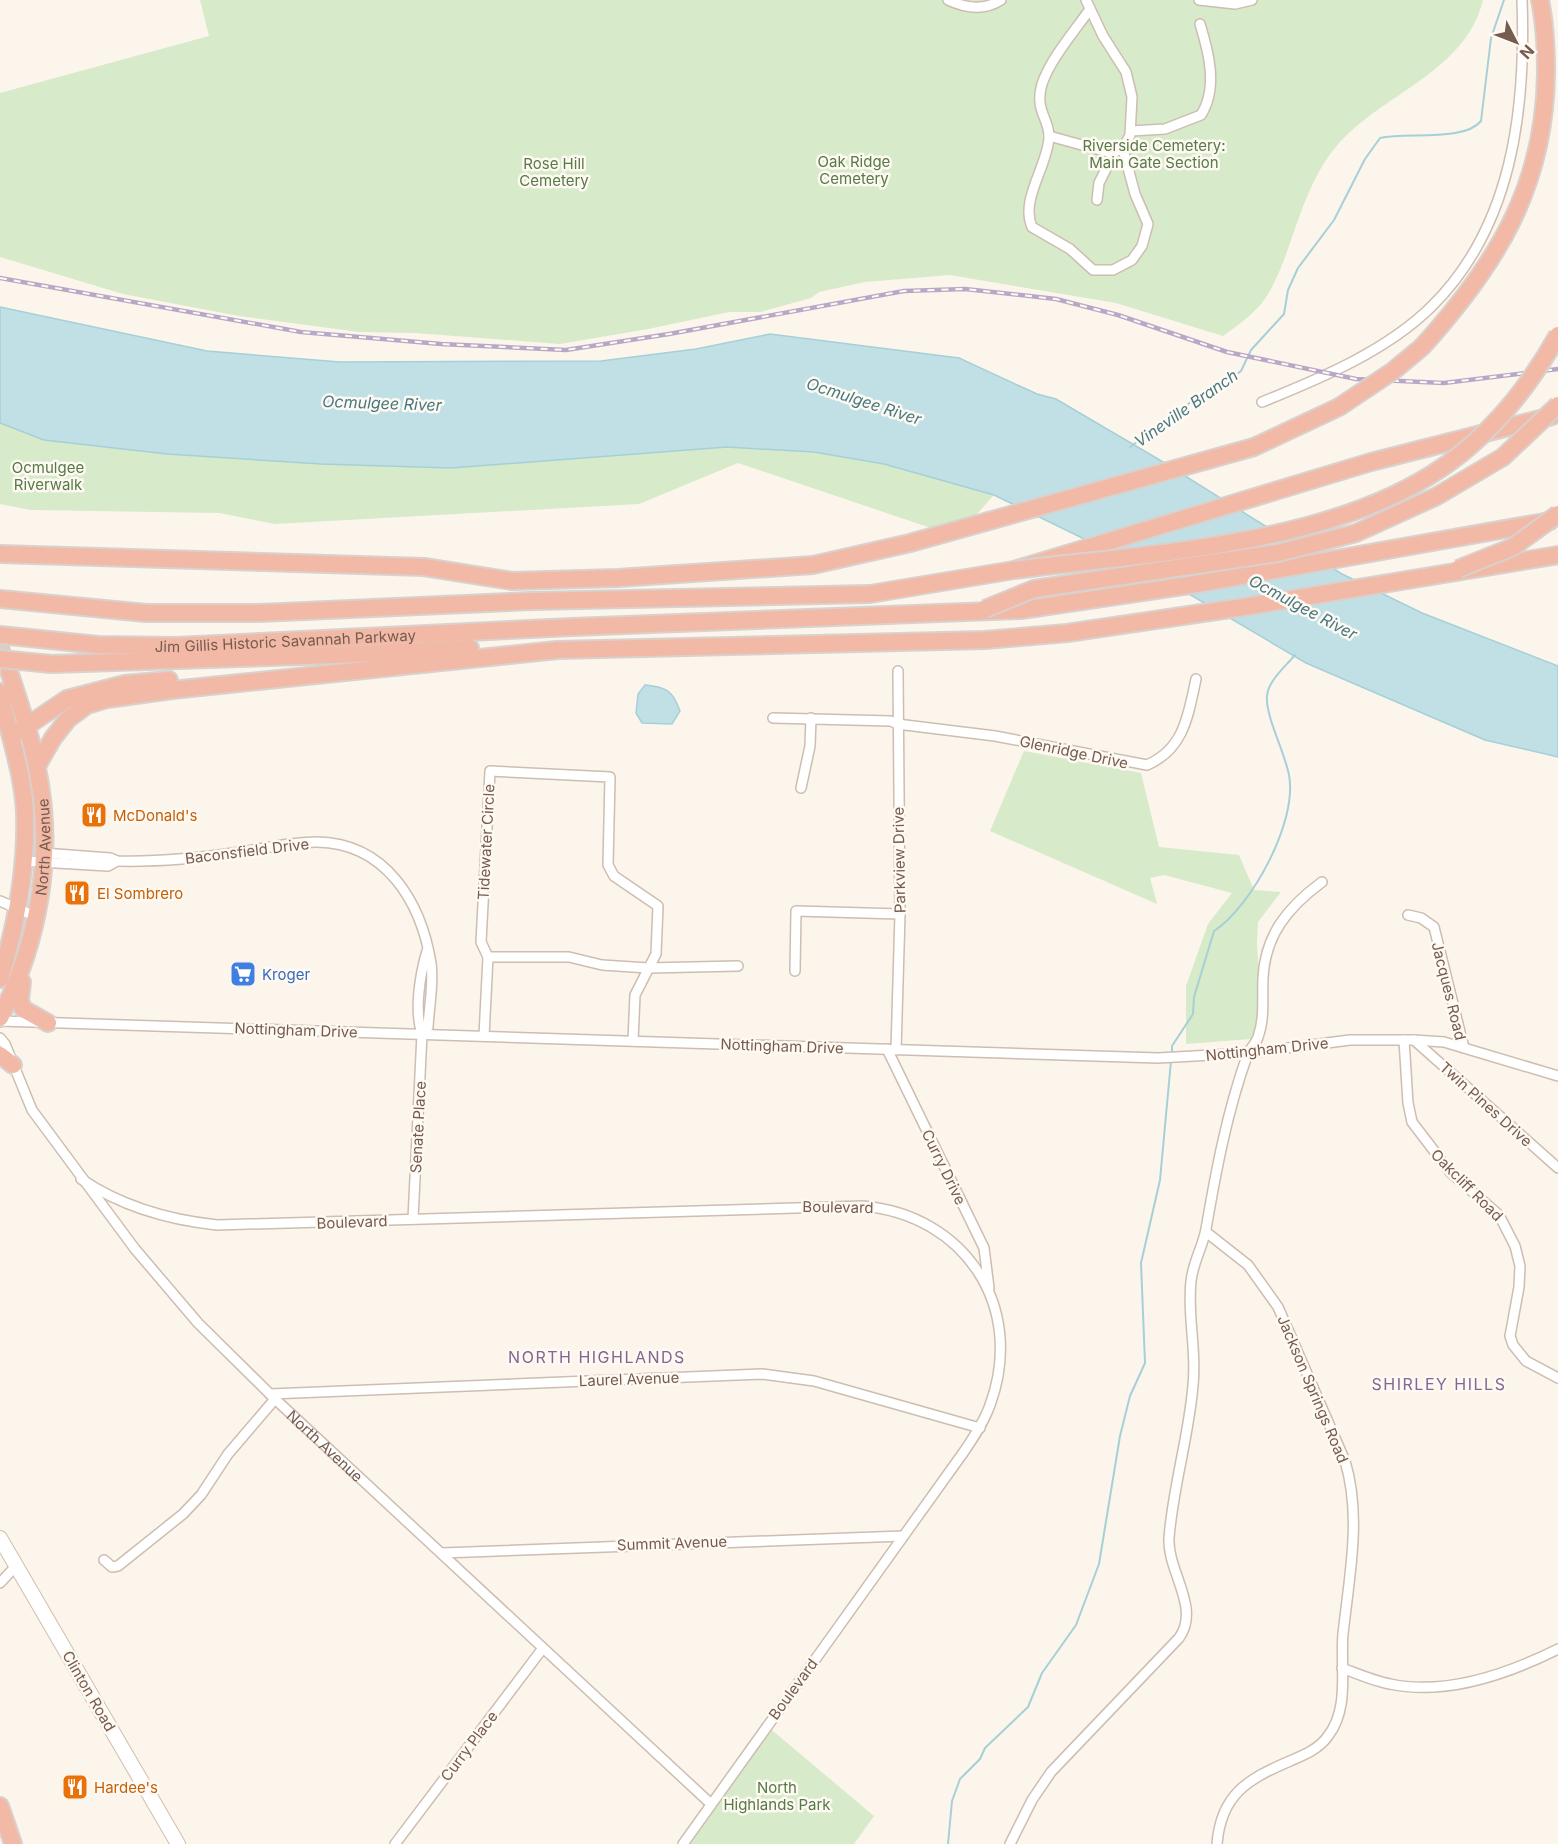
<svg xmlns="http://www.w3.org/2000/svg" width="1558" height="1844" viewBox="0 0 1558 1844" font-family="Inter,sans-serif">
<style>
.green{fill:#d7eac9}
.water{fill:#c0e0e5;stroke:#a6d0d7;stroke-width:1.5}
.lines{fill:none;stroke-linecap:round;stroke-linejoin:round}
.stream{stroke:#a6d0d7;stroke-width:2}
.highway-tunnel{stroke:#dacfc4;stroke-width:16;stroke-dasharray:16 8;stroke-linecap:butt}
.street-casing{stroke:#cebdb1;stroke-width:12}
.secondary-casing{stroke:#d1beae;stroke-width:16}
.highway-casing{stroke:#d9d1ce;stroke-width:20}
.street{stroke:#fff;stroke-width:9}
.secondary{stroke:#fff;stroke-width:14}
.highway{stroke:#f2b9a6;stroke-width:16}
.rail-casing{stroke:#b8a8c7;stroke-width:4.5}
.rail{stroke:#fef9f2;stroke-width:2;stroke-dasharray:7;stroke-linecap:butt}
.highway-bridge-casing{stroke:#d9d1ce;stroke-width:20;stroke-linecap:butt}
.highway-bridge{stroke:#f2b9a6;stroke-width:16}
.labels{text-anchor:middle;dominant-baseline:central;stroke-width:5;stroke-linejoin:round;paint-order:stroke}
.park-label{font-size:15px;fill:#577b47;stroke:#fef9f2}
.street-label{font-size:15px;fill:#765c4f;stroke:#fef9f2}
.food-label{font-size:15px;fill:#c56008;stroke:#fef9f2;text-anchor:start}
.shop-label{font-size:15px;fill:#366cbe;stroke:#fef9f2;text-anchor:start}
.water-label{font-size:16px;font-style:italic;fill:#467881;stroke:#fef9f2}
.neighbourhood-label{font-size:16px;letter-spacing:1.5px;fill:#836692;stroke:#fef9f2}
</style>
<rect width="100%" height="100%" fill="#fcf5eb"/>
<!-- green -->
<g class="green">
<path d="M200 0H1483C1465 74 1379 94 1335 148 1301 190 1295 243 1271 289 1261 309 1241 323 1223 336L1116 303 950 275 865 282 819 292 811 298 760 312H729L648 329 560 344 415 333 359 332 239 316 123 294 0 257V93L209 36Z"/>
<path d="M0 423 44 440 167 454 321 464 451 468 727 447 814 452 884 464 994 495 959 534 928 527 738 463 639 504 275 524 219 513 31 510 0 504Z"/>
<path d="M1024 751 1141 773 1159 847 1239 855 1254 890 1281 892 1258 922 1257 944 1263 1038 1186 1044V986L1208 924 1232 893 1164 875 1150 878 1157 904 990 831Z"/>
<path d="M767 1726 874 1816 854 1844H688Z"/>
</g>
<!-- water -->
<g class="water">
<path d="M0 307 207 351 340 362 601 361 696 349 770 334 959 358 1037 394 1056 399 1158 459 1342 574 1422 613 1558 666V757L1485 740 1306 663 1150 571 994 495 884 464 814 452 727 447 451 468 321 464 167 454 44 440 0 423Z"/>
<path d="M645 685C667 687 673 691 680 711L672 724 642 723 636 713 638 694Z"/>
</g>
<g class="lines">
<!-- stream -->
<g class="stream">
<path d="M1130 447 1195 399 1224 384 1241 371 1251 350 1284 314 1288 290 1298 268 1334 220 1365 159 1380 138C1408 132 1464 142 1481 121L1491 38 1504 0"/>
<path d="M1172 1055V1046L1193 1014 1194 997 1214 931C1252 906 1298 821 1289 775 1285 753 1265 715 1267 696 1268 681 1285 667 1295 655"/>
<path d="M948 1844 952 1801 960 1779 980 1759 985 1748 1028 1707 1042 1673 1076 1625 1099 1564 1120 1436 1130 1396 1145 1363 1141 1263 1160 1180 1171 1061"/>
</g>
<!-- highway-tunnel -->
<path class="highway-tunnel" d="M0 641 9 671"/>
<!-- street casing -->
<g class="street-casing">
<g id="street">
<path d="M948 0C965 8 984 11 1001 0"/>
<path d="M1199 0 1235 4 1252 0"/>
<path d="M1090 9C1074 32 1051 58 1042 84 1034 111 1050 119 1049 138 1047 167 1020 200 1032 227L1070 249 1093 270H1113L1132 260 1142 246 1148 224 1135 194 1123 149"/>
<path d="M1131 131 1165 129 1201 115C1218 88 1209 53 1200 24"/>
<path d="M1049 136 1111 153 1123 149 1130 135 1132 97 1126 72 1103 36 1086 0"/>
<path d="M1097 200 1099 183 1114 153"/>
<path d="M1262 402C1319 379 1387 351 1432 306 1513 226 1526 108 1522 0"/>
<path d="M773 718 891 721 897 724 995 736 1147 765C1184 749 1188 716 1196 679"/>
<path d="M801 788 810 746 811 718"/>
<path d="M43 853 110 858 117 861C158 862 200 858 240 852 266 848 291 842 317 842 386 843 421 902 431 963 434 983 429 1007 428 1027L422 1034"/>
<path d="M22 861 108 866 117 861"/>
<path d="M0 901 37 917"/>
<path d="M1408 915 1421 918 1434 927 1464 1048"/>
<path d="M488 957H569L602 965 648 968 738 966"/>
<path d="M795 971 796 911 900 914"/>
<path d="M0 1021 1158 1058 1248 1053 1350 1040H1414L1444 1042 1558 1076"/>
<path d="M484 1036 488 957 481 942 490 771 610 777 608 865 614 876 658 906 656 954 635 995 633 1041"/>
<path id="s1" d="M0 1038 5 1044 32 1110 135 1249 198 1323 275 1399 711 1804"/>
<path d="M1404 1040 1408 1103 1412 1122 1451 1173 1499 1215 1515 1246 1520 1266 1519 1287 1510 1336 1513 1345 1526 1361 1558 1378"/>
<path d="M1414 1040 1558 1168"/>
<path d="M887 1049 984 1248 989 1288"/>
<path d="M896 1050 900 914 898 671"/>
<path d="M81 1179C121 1206 170 1220 217 1225L863 1206C965 1215 1026 1307 990 1405 984 1422 974 1437 963 1453L683 1844"/>
<path d="M413 1219 422 1034C414 1011 420 974 427 951"/>
<path d="M1206 1232 1248 1265 1278 1307 1345 1461C1362 1517 1349 1577 1343 1634 1340 1667 1350 1708 1328 1736 1319 1749 1304 1755 1290 1761 1248 1779 1221 1794 1217 1844"/>
<path d="M270 1394 762 1374 814 1381 980 1428"/>
<path d="M442 1553 903 1536"/>
<path d="M104 1560 112 1567 118 1566 183 1514 201 1495 228 1454 275 1399"/>
<path d="M0 1583 16 1566"/>
<path d="M1342 1668C1358 1674 1374 1681 1390 1684 1446 1696 1508 1674 1558 1649"/>
<path d="M395 1844 543 1648"/>
<path d="M1010 1844 1032 1800 1051 1772 1179 1638C1201 1608 1167 1571 1169 1538 1173 1486 1189 1436 1193 1385 1197 1350 1187 1316 1191 1281 1193 1262 1203 1246 1206 1229 1216 1171 1227 1112 1247 1056 1249 1049 1256 1044 1258 1037 1265 1018 1262 998 1263 978 1265 935 1288 907 1322 882"/>
</g>
</g>
<!-- secondary casing -->
<g class="secondary-casing">
<path id="secondary" d="M0 1538 178 1844"/>
</g>
<!-- highway casing -->
<g class="highway-casing">
<g id="highway">
<path d="M1422 347C1496 265 1545 187 1546 73 1546 48 1545 24 1540 0"/>
<path d="M0 554 424 567 512 581 618 578 813 565 910 543 1254 447 1339 407"/>
<path d="M0 599 146 613H259L531 601 870 594 1014 570 1371 462 1552 416"/>
<path id="s2" d="M0 635 98 645 176 646 572 627 1021 610 1196 584 1550 521"/>
<path d="M51 664 334 655 470 648"/>
<path d="M0 692C8 731 23 772 25 812 27 869 16 926 0 979"/>
<path d="M18 732 67 699 125 684 169 680"/>
<path d="M37 766 53 738 68 719 87 705 107 699 172 690 557 650 985 640 1067 633 1250 606 1558 555"/>
<path d="M22 982 20 1000 23 1009 48 1023"/>
<path id="s3" d="M0 1018C39 941 55 853 37 768 31 735 19 703 9 671"/>
<path d="M0 1055 13 1065"/>
<path d="M0 1806 13 1844"/>
</g>
</g>
<!-- street -->
<use href="#street" class="street"/>
<!-- secondary -->
<use href="#secondary" class="secondary"/>
<!-- highway -->
<use href="#highway" class="highway"/>
<!-- rail casing -->
<g class="rail-casing">
<path id="rail" d="M0 278 301 332 441 344 566 350 669 334 904 291 965 289 1056 299 1118 315 1227 352 1356 379 1444 383 1558 369"/>
</g>
<!-- rail -->
<use href="#rail" class="rail"/>
<!-- highway-bridge casing -->
<g class="highway-bridge-casing">
<g id="highway-bridge">
<path d="M1339 407 1393 371 1422 347"/>
<path d="M1458 569 1513 547 1558 514"/>
<path d="M1014 570C1148 553 1329 546 1443 467 1491 434 1530 385 1558 335"/>
<path d="M985 609 1034 589 1278 553 1356 533 1437 496 1503 457 1558 405"/>
<path d="M0 659 51 664"/>
</g>
</g>
<!-- highway-bridge -->
<use href="#highway-bridge" class="highway-bridge"/>
</g>
<!-- icons -->
<defs>
<g id="restaurant-square" transform="scale(1.35)"><rect x="-9" y="-9" width="18" height="18" rx="4" fill="#e8710a" stroke="#fef9f2"/><path d="M-5-6h1v4h1v-4h1v4h1v-4h1v5L-1.5 .5V6h-2V.5L-5-1ZM5-6V6H3V1.5H1.5Q1.5-4 5-6Z" fill="#fff"/></g>
<g id="supermarket-square" transform="scale(1.35)"><rect x="-9" y="-9" width="18" height="18" rx="4" fill="#3f7fe0" stroke="#fef9f2"/><path d="M-6-5.5h2.5l.6 2H6L4.5 2H-2.5L-4.4-4H-6ZM-1.5 3.2a1.3 1.3 0 1 0 .1 0ZM3 3.2a1.3 1.3 0 1 0 .1 0Z" fill="#fff"/></g>
</defs>
<g fill-rule="evenodd">
<use href="#restaurant-square" x="94" y="815"/>
<use href="#restaurant-square" x="77" y="893"/>
<use href="#supermarket-square" x="243" y="974"/>
<use href="#restaurant-square" x="75" y="1787"/>
</g>
<g class="labels">
<!-- park labels -->
<g class="park-label">
<text x="1154" y="145">Riverside Cemetery:<tspan x="1154" dy="17">Main Gate Section</tspan></text>
<text x="854" y="161">Oak Ridge<tspan x="854" dy="17">Cemetery</tspan></text>
<text x="554" y="163">Rose Hill<tspan x="554" dy="17">Cemetery</tspan></text>
<text x="48" y="467">Ocmulgee<tspan x="48" dy="17">Riverwalk</tspan></text>
<text x="777" y="1787">North<tspan x="777" dy="17">Highlands Park</tspan></text>
</g>
<!-- street labels -->
<g class="street-label">
<text stroke="none"><textPath href="#s2" startOffset="286">Jim Gillis Historic Savannah Parkway</textPath></text>
<text transform="translate(1074 752) rotate(12)">Glenridge Drive</text>
<text transform="translate(486 842) rotate(-87)">Tidewater Circle</text>
<text stroke="none"><textPath href="#s3" startOffset="178">North Avenue</textPath></text>
<text transform="translate(247 851) rotate(-7)">Baconsfield Drive</text>
<text transform="translate(899 860) rotate(-91)">Parkview Drive</text>
<text transform="translate(1449 991) rotate(76)">Jacques Road</text>
<text transform="translate(296 1030) rotate(2)">Nottingham Drive</text>
<text transform="translate(782 1046) rotate(2)">Nottingham Drive</text>
<text transform="translate(1267 1049) rotate(-6)">Nottingham Drive</text>
<text transform="translate(1486 1104) rotate(42)">Twin Pines Drive</text>
<text transform="translate(418 1127) rotate(-87)">Senate Place</text>
<text transform="translate(944 1167) rotate(64)">Curry Drive</text>
<text transform="translate(1467 1185) rotate(45)">Oakcliff Road</text>
<text transform="translate(838 1207) rotate(1)">Boulevard</text>
<text transform="translate(352 1222) rotate(-2)">Boulevard</text>
<text transform="translate(629 1379) rotate(-2)">Laurel Avenue</text>
<text transform="translate(1313 1389) rotate(67)">Jackson Springs Road</text>
<text stroke="none"><textPath href="#s1" startOffset="526">North Avenue</textPath></text>
<text transform="translate(672 1543) rotate(-2)">Summit Avenue</text>
<text transform="translate(793 1689) rotate(-54)">Boulevard</text>
<text transform="translate(89 1691) rotate(60)">Clinton Road</text>
<text transform="translate(469 1746) rotate(-53)">Curry Place</text>
</g>
<!-- food labels -->
<g class="food-label">
<text x="113" y="815">McDonald's</text>
<text x="97" y="893">El Sombrero</text>
<text x="94" y="1787">Hardee's</text>
</g>
<!-- shop labels -->
<g class="shop-label">
<text x="262" y="974">Kroger</text>
</g>
<!-- water labels -->
<g class="water-label">
<text transform="translate(864 401) rotate(18)">Ocmulgee River</text>
<text transform="translate(382 403) rotate(2)">Ocmulgee River</text>
<text transform="translate(1186 408) rotate(-35)">Vineville Branch</text>
<text transform="translate(1303 607) rotate(28)">Ocmulgee River</text>
</g>
<!-- neighbourhood labels -->
<g class="neighbourhood-label">
<text x="597" y="1357">NORTH HIGHLANDS</text>
<text x="1439" y="1384">SHIRLEY HILLS</text>
</g>
</g>
<!-- north arrow -->
<g transform="translate(1516 42) rotate(132)" stroke="#fef9f2" stroke-width="4.5" paint-order="stroke">
<path d="M0-4.5L10 22L0 15L-10 22Z" fill="#765c4f"/>
<text y="-9" font-size="16" font-weight="bold" text-anchor="middle" fill="#765c4f">N</text>
</g>
</svg>
